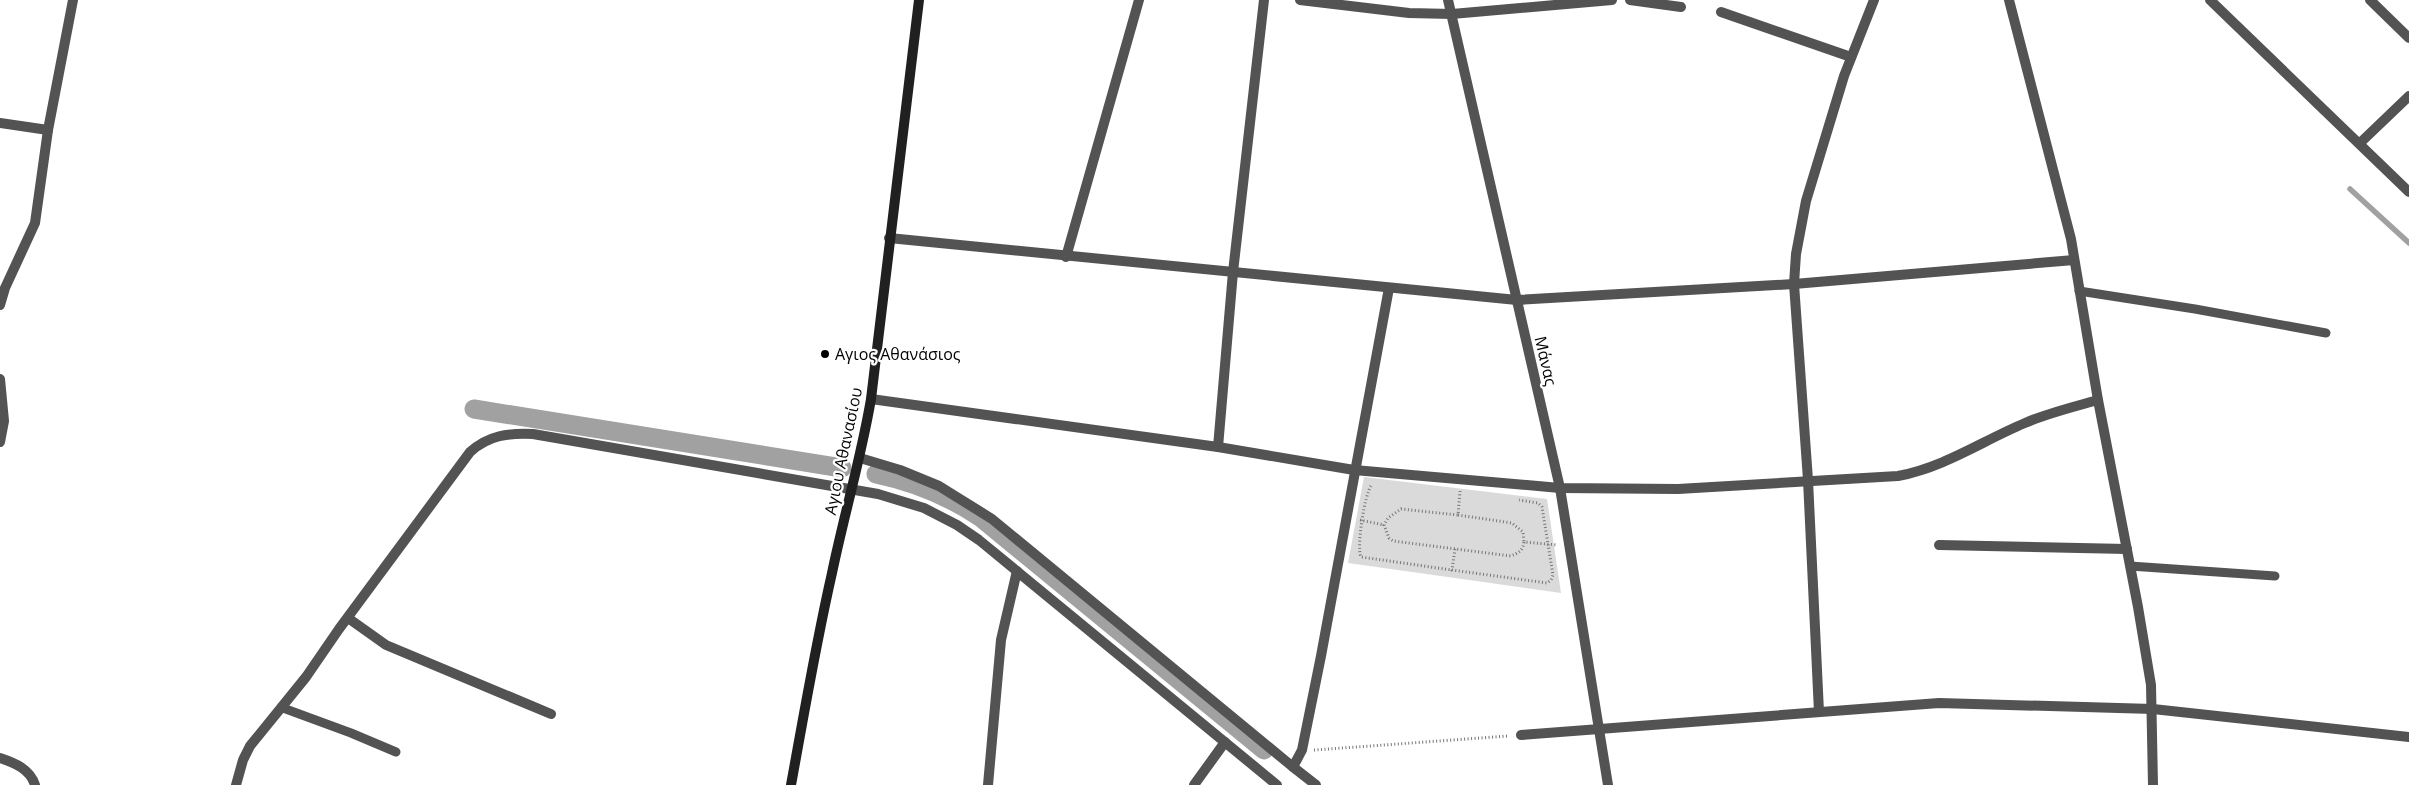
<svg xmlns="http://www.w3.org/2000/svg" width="2409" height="785" viewBox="0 0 2409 785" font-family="'Open Sans',sans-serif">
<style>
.green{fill:#dadada}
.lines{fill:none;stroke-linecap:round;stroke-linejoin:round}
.stream{stroke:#a1a1a1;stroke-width:5.5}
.canal{stroke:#a1a1a1;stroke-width:19}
.path{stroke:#757575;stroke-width:3;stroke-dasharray:1 2.5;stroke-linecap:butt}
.lane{stroke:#535353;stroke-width:9}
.street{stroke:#535353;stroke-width:10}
.secondary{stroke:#202020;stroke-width:10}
.poi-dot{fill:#000;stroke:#fff;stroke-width:2}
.labels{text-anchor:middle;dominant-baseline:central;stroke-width:4.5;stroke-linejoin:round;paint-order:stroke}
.poi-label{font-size:16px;fill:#000;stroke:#fff;text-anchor:start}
.street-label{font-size:16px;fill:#000;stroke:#fff}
</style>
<rect width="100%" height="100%" fill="#fff"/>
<!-- green -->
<path class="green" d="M1364 477 1547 499 1561 593 1348 563Z"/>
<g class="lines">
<!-- stream -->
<path class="stream" d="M2350 189 2409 243"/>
<!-- canal -->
<g class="canal">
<path d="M474 409 842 468"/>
<path d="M876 474C914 482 947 495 980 517L1264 750"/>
</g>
<!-- path -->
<g class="path">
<path d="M1371 486C1365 494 1356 547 1361 557L1452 570"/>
<path d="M1460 491 1458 515 1401 509 1388 518 1384 525 1389 538 1393 541 1511 556C1518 553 1523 551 1524 542L1557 545"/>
<path d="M1458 515 1512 523 1523 532 1524 542"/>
<path d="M1360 520 1384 525"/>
<path d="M1455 549 1452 570 1547 583 1551 580 1553 575 1542 507 1538 503 1519 500"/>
<path d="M1314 750 1508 736"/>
</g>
<!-- lane -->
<g class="lane">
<path d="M2079 291 2195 309 2326 333"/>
<path d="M2130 566 2275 576"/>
<path d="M283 708 351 733 396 752"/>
</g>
<!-- street -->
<g class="street">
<path d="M1300 0 1409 13 1452 14 1612 0"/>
<path d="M1448 0 1560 488 1608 785"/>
<path d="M1630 0 1681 7"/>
<path d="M2009 0 2071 239 2098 400 2138 607 2151 685 2153 785"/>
<path d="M2210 0 2409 192"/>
<path d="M2370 0 2409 38"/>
<path d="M1721 12 1851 57"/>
<path d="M0 123 48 130"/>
<path d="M2360 143 2409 96"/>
<path d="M889 238 1517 300 1794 284 2074 260"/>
<path d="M1066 257 1139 0"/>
<path d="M0 305 5 288 35 223 48 130 73 0"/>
<path d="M0 379 4 421 0 442"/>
<path d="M871 399 1218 447 1354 470 1560 488 1678 489 1898 476C1945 467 1982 441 2025 423 2048 413 2073 407 2098 400"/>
<path d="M1218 447 1233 272 1264 0"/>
<path d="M860 458 900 470 939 486 992 519 1293 767 1302 750 1321 656 1389 288"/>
<path d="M1939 545 2127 549"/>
<path d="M348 618 386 645 551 714"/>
<path d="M1819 712 1808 480 1794 284 1796 254 1806 201 1844 76 1874 0"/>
<path d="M1521 735 1939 703 2153 709 2409 737"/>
<path d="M0 758C15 763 30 769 35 785"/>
<path d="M1293 767 1316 785"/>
<path d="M236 785 243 760 250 746 306 677 339 629 470 452C489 435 508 433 533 434L878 494 924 508 957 525 979 540 1277 785"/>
<path d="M988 785 1001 640 1017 571"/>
<path d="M1194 785 1225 742"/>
</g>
<!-- secondary -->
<path class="secondary" d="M791 785C804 714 816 643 832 573 844 515 861 458 871 399L919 0"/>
</g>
<!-- markers -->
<circle class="poi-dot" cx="825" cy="354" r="5"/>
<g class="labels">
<!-- poi labels -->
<g class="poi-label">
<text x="835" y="354">Αγιος Αθανάσιος</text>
</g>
<!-- street labels -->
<g class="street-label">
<text transform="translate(1546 361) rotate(77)">Μάνας</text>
<text transform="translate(843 451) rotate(-78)">Αγιου Αθανασίου</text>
</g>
</g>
</svg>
